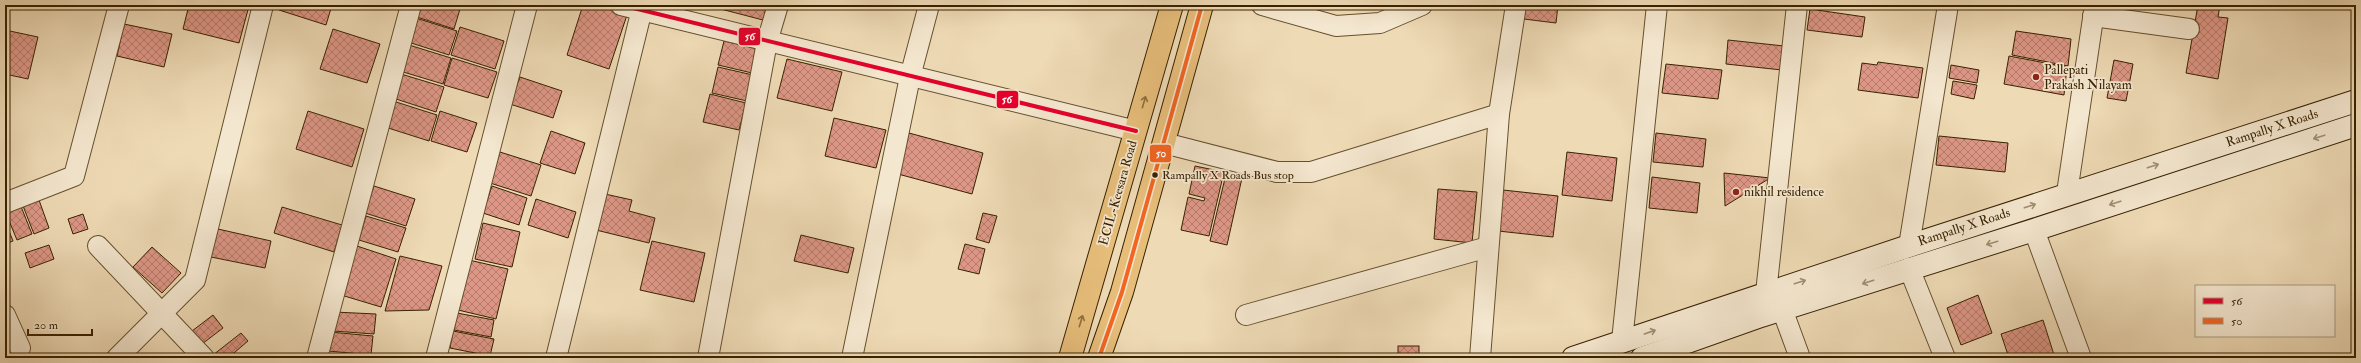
<svg xmlns="http://www.w3.org/2000/svg" width="2361" height="363" viewBox="0 0 2361 363" font-family="'IM FELL Double Pica',serif">
<style>
.building{fill:url(#building-cross-hatch);stroke:#382200}
.lines{fill:none;stroke-linecap:round;stroke-linejoin:round}
.minor-casing{stroke:#66502d;stroke-width:22}
.secondary-casing{stroke:#382200;stroke-width:24}
.primary-casing{stroke:#382200;stroke-width:24}
.minor{stroke:#f4e7cf;stroke-width:20}
.secondary{stroke:#f4e7cf;stroke-width:22}
.primary{stroke:#e7bd7a;stroke-width:22}
.bus-1-casing{stroke:#f4e7cf;stroke-width:7}
.bus-2-casing{stroke:#f4e7cf;stroke-width:7}
.bus-1{stroke:#e4002b;stroke-width:4}
.bus-2{stroke:#f26522;stroke-width:4}
.oneway{stroke:#90703d}
.oneway2{stroke:#9f8e72}
.poi-dot{fill:#8f2418;stroke:#f4e7cf;stroke-width:1.5}
.bus-dot{fill:#382200;stroke:#f4e7cf;stroke-width:1.5}
.labels{text-anchor:middle;dominant-baseline:central;stroke-width:3.5;stroke-linejoin:round;paint-order:stroke}
.bus-label{font-size:12px;fill:#382200;stroke:#f4e7cf;text-anchor:start}
.poi-label{font-size:13px;fill:#382200;stroke:#f4e7cf;text-anchor:start}
.street-label{font-size:13px;fill:#382200;stroke:#f4e7cf}
.line-badge{stroke:#f4e7cf;stroke-width:1.5}
.badge-label{font-size:11px;text-anchor:middle;font-weight:bold;fill:#fff}
</style>
<defs>
<pattern id="building-cross-hatch" width="8" height="8" patternUnits="userSpaceOnUse"><rect width="8" height="8" fill="#de9787"/><path d="M0 0l8 8M0 8l8-8" fill="none" stroke="#b57b6c"/></pattern>
</defs>
<rect width="100%" height="100%" fill="#eedab5"/>
<filter id="stains"><feTurbulence type="fractalNoise" baseFrequency=".005" numOctaves="4"/><feColorMatrix values="0 0 0 0 .2 0 0 0 0 .09 0 0 0 0 .02 0 0 0 .5 -.17"/></filter>
<radialGradient id="worn" r=".72"><stop offset=".6" stop-color="#630" stop-opacity="0"/><stop offset="1" stop-color="#630" stop-opacity=".3"/></radialGradient>
<!-- building -->
<g class="building">
<path d="M189 5 249 6 239 43 183 29Z"/>
<path d="M281 5H332L326 25 279 10Z"/>
<path d="M421 5H447L460 9 454 29 417 17Z"/>
<path d="M583 5H598L627 15 609 69 567 55Z"/>
<path d="M713 5H767L763 20 713 7Z"/>
<path d="M1526 5H1558L1556 23 1524 19Z"/>
<path d="M1907 5H1939L1938 9Z"/>
<path d="M2198 5H2220L2218 17 2228 18 2218 79 2186 73Z"/>
<path d="M1810 9 1865 17 1862 37 1807 30Z"/>
<path d="M416 18 457 31 449 55 408 42Z"/>
<path d="M124 24 172 34 164 67 117 56Z"/>
<path d="M460 27 504 41 495 69 451 55Z"/>
<path d="M333 29 380 44 367 83 320 69Z"/>
<path d="M5 30 38 37 28 79 5 74Z"/>
<path d="M2016 31 2071 39 2068 66 2012 55Z"/>
<path d="M1728 40 1784 46 1782 70 1726 64Z"/>
<path d="M724 41 759 49 752 73 718 65Z"/>
<path d="M409 45 451 58 443 84 400 71Z"/>
<path d="M2009 56 2067 67 2064 95 2004 84Z"/>
<path d="M452 58 497 72 488 98 444 85Z"/>
<path d="M787 59 842 72 832 111 777 98Z"/>
<path d="M2114 60 2133 64 2126 101 2107 98Z"/>
<path d="M1878 62 1923 68 1918 98 1858 90 1862 63 1877 65Z"/>
<path d="M1666 64 1722 70 1718 99 1662 93Z"/>
<path d="M1951 65 1979 70 1977 83 1949 78Z"/>
<path d="M718 67 753 75 747 101 712 93Z"/>
<path d="M401 74 444 87 436 112 393 98Z"/>
<path d="M520 77 562 91 553 118 510 104Z"/>
<path d="M1953 81 1977 85 1974 99 1951 94Z"/>
<path d="M710 94 746 103 739 130 703 122Z"/>
<path d="M393 101 437 115 429 141 385 127Z"/>
<path d="M308 111 364 129 352 167 296 149Z"/>
<path d="M440 111 477 123 467 152 431 141Z"/>
<path d="M834 118 886 130 876 168 825 156Z"/>
<path d="M551 131 585 143 575 174 540 163Z"/>
<path d="M909 133 983 153 972 194 898 174Z"/>
<path d="M1656 133 1706 139 1703 167 1653 162Z"/>
<path d="M1939 136 2008 143 2005 172 1936 165Z"/>
<path d="M500 152 541 165 531 196 490 183Z"/>
<path d="M1567 152 1617 158 1612 201 1562 195Z"/>
<path d="M1195 166 1224 172 1209 236 1181 230 1188 197 1204 201 1205 198 1189 194Z"/>
<path d="M1724 173 1770 178 1725 206Z"/>
<path d="M1226 174 1242 178 1227 245 1210 241Z"/>
<path d="M1652 177 1700 183 1697 213 1649 208Z"/>
<path d="M374 186 415 199 406 226 365 213Z"/>
<path d="M492 186 527 198 519 225 483 213Z"/>
<path d="M1438 189 1477 192 1472 243 1434 239Z"/>
<path d="M1503 190 1558 196 1553 237 1498 231Z"/>
<path d="M605 194 632 200 629 211 655 218 649 243 596 230Z"/>
<path d="M536 199 576 212 568 238 528 225Z"/>
<path d="M39 200 49 228 34 234 23 206Z"/>
<path d="M20 204 32 234 17 240 5 211Z"/>
<path d="M282 207 342 225 334 252 274 233Z"/>
<path d="M983 213 997 216 989 243 976 239Z"/>
<path d="M83 214 88 229 73 234 68 219Z"/>
<path d="M366 216 406 228 398 252 359 240Z"/>
<path d="M5 221 13 241 5 244Z"/>
<path d="M483 223 520 232 512 267 475 259Z"/>
<path d="M218 229 271 241 265 268 211 257Z"/>
<path d="M801 235 854 248 848 273 794 261Z"/>
<path d="M652 241 705 253 694 302 640 290Z"/>
<path d="M965 244 985 249 979 274 958 269Z"/>
<path d="M49 245 54 259 30 268 25 253Z"/>
<path d="M357 246 396 259 381 307 341 295Z"/>
<path d="M152 247 181 273 162 293 133 267Z"/>
<path d="M400 256 442 266 429 310 385 311Z"/>
<path d="M469 260 508 269 496 319 458 310Z"/>
<path d="M1978 295 1992 333 1961 345 1947 308Z"/>
<path d="M334 312 376 314 374 334 333 331Z"/>
<path d="M457 313 494 320 491 337 454 330Z"/>
<path d="M213 315 223 328 202 344 192 331Z"/>
<path d="M2043 320 2055 358H2009L2001 334Z"/>
<path d="M453 331 494 339 490 356 450 348Z"/>
<path d="M330 332 373 336 371 355 328 351Z"/>
<path d="M241 333 248 341 228 358H216L213 355Z"/>
<rect x="1398" y="346" width="21" height="12"/>
</g>
<g class="lines">
<!-- minor casing -->
<g class="minor-casing">
<g id="minor">
<path d="M621 5 1136 131"/>
<path d="M1262 5 1336 26 1380 23 1422 5"/>
<path d="M2093 16 2189 29"/>
<path d="M1164 143 1277 172H1311L1499 114"/>
<path d="M2067 193 2095 5"/>
<path d="M5 203 74 176 119 5"/>
<path d="M2034 230 2081 358"/>
<path d="M98 246 204 358"/>
<path d="M1909 246 1948 5"/>
<path d="M1909 268 1945 358"/>
<path d="M1766 293 1797 5"/>
<path d="M1782 309 1800 358"/>
<path d="M5 315 20 348"/>
<path d="M1246 315 1488 247"/>
<path d="M1622 341 1657 5"/>
<path d="M117 358 195 280 263 5"/>
<path d="M317 358 411 5"/>
<path d="M436 358 527 5"/>
<path d="M556 358 643 5"/>
<path d="M708 358 767 42 778 5"/>
<path d="M852 358 910 77 929 5"/>
<path d="M1480 358 1499 114 1516 5"/>
</g>
</g>
<!-- secondary casing -->
<g class="secondary-casing">
<g id="secondary">
<path d="M1573 358 1909 246 2356 101"/>
<path d="M1642 358 1761 316 2034 230 2356 125"/>
</g>
</g>
<!-- primary casing -->
<g class="primary-casing">
<g id="primary">
<path d="M1070 358 1172 5"/>
<path d="M1099 358 1122 292 1202 5"/>
</g>
</g>
<!-- minor -->
<use href="#minor" class="minor"/>
<!-- secondary -->
<use href="#secondary" class="secondary"/>
<!-- primary -->
<use href="#primary" class="primary"/>
<!-- bus-1 casing -->
<g class="bus-1-casing">
<path id="bus-1" d="M621 5 1136 131"/>
</g>
<!-- bus-2 casing -->
<g class="bus-2-casing">
<path id="bus-2" d="M1099 358 1122 292 1202 5"/>
</g>
<!-- bus-1 -->
<use href="#bus-1" class="bus-1"/>
<!-- bus-2 -->
<use href="#bus-2" class="bus-2"/>
</g>
<!-- one-way arrows -->
<defs><path id="oneway-shaft" d="M-6 0H5M1.5-3L5.5 0L1.5 3" fill="none" stroke-width="1.6" stroke-linecap="round" stroke-linejoin="round"/></defs>
<g class="oneway">
<use href="#oneway-shaft" transform="translate(1144 102) rotate(-74)"/>
<use href="#oneway-shaft" transform="translate(1081 321) rotate(-73)"/>
</g>
<g class="oneway2">
<use href="#oneway-shaft" transform="translate(2319 137) rotate(162)"/>
<use href="#oneway-shaft" transform="translate(2153 166) rotate(-18)"/>
<use href="#oneway-shaft" transform="translate(2115 203) rotate(162)"/>
<use href="#oneway-shaft" transform="translate(2030 206) rotate(-18)"/>
<use href="#oneway-shaft" transform="translate(1992 243) rotate(163)"/>
<use href="#oneway-shaft" transform="translate(1800 282) rotate(-18)"/>
<use href="#oneway-shaft" transform="translate(1868 282) rotate(162)"/>
<use href="#oneway-shaft" transform="translate(1650 332) rotate(-19)"/>
</g>
<!-- markers -->
<g class="poi-dot">
<circle cx="2036" cy="77" r="4"/>
<circle cx="1736" cy="192" r="4"/>
</g>
<circle class="bus-dot" cx="1155" cy="175" r="3.5"/>
<g class="labels">
<!-- bus labels -->
<g class="bus-label">
<text x="1162" y="175">Rampally X Roads Bus stop</text>
</g>
<!-- poi labels -->
<g class="poi-label">
<text x="2044" y="70">Pallepati<tspan x="2044" dy="15">Prakash Nilayam</tspan></text>
<text x="1744" y="192">nikhil residence</text>
</g>
<!-- street labels -->
<g class="street-label">
<text transform="translate(2272 128) rotate(-18)">Rampally X Roads</text>
<text transform="translate(1118 193) rotate(-74)">ECIL-Keesara Road</text>
<text transform="translate(1964 227) rotate(-18)">Rampally X Roads</text>
</g>
</g>
<g class="line-badge">
<rect x="738" y="27" width="23" height="19" rx="4" fill="#e4002b"/>
<rect x="996" y="90" width="23" height="19" rx="4" fill="#e4002b"/>
<rect x="1149" y="144" width="23" height="19" rx="4" fill="#f26522"/>
</g>
<g class="badge-label">
<text x="750" y="40">56</text>
<text x="1007" y="103">56</text>
<text x="1161" y="157">50</text>
</g>
<!-- margin -->
<rect width="2361" height="363" fill="none" stroke="#eedab5" stroke-width="20"/>
<rect x="6" y="6" width="2349" height="351" fill="none" stroke="#382200" stroke-width="2"/>
<rect x="10" y="10" width="2341" height="343" fill="none" stroke="#382200"/>
<!-- legend -->
<rect x="2195" y="285" width="140" height="52" fill="#f4e7cf" stroke="#a9987c"/>
<rect x="2203" y="298" width="20" height="6" fill="#e4002b" stroke="#a9987c"/>
<text x="2231" y="305" font-size="12" fill="#382200">56</text>
<rect x="2203" y="318" width="20" height="6" fill="#f26522" stroke="#a9987c"/>
<text x="2231" y="325" font-size="12" fill="#382200">50</text>
<!-- scale -->
<path d="M28 329v6h64v-6" fill="none" stroke="#382200" stroke-width="2"/>
<text x="34" y="329" font-size="12" fill="#382200" stroke="#f4e7cf" stroke-width="3" paint-order="stroke">20 m</text>
<rect width="100%" height="100%" filter="url(#stains)"/>
<rect width="100%" height="100%" fill="url(#worn)"/>
</svg>
